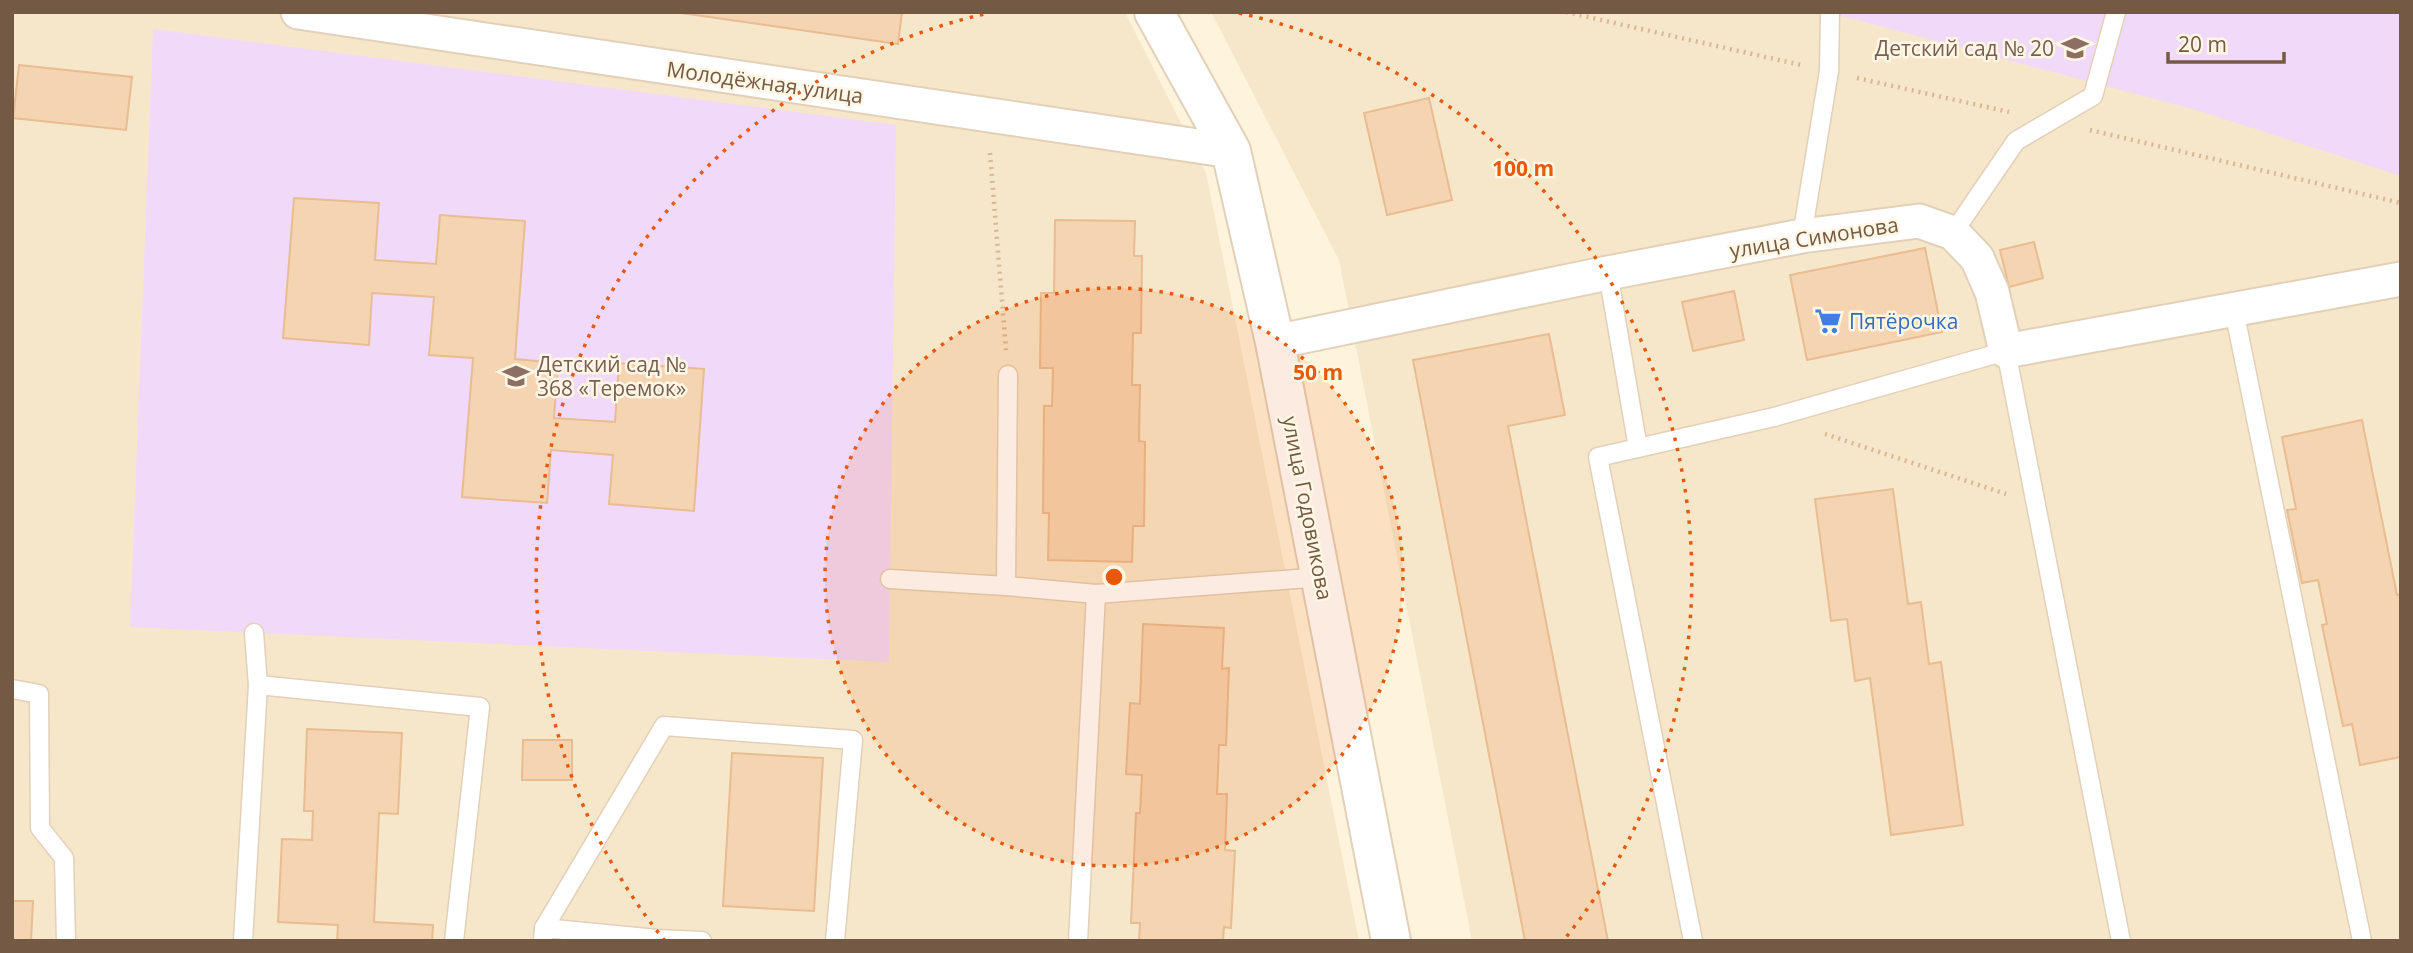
<svg xmlns="http://www.w3.org/2000/svg" width="2413" height="953" viewBox="0 0 2413 953" font-family="'Open Sans',sans-serif">
<style>
.residential{fill:#f6e7ca}
.education{fill:#f1d9fa}
.building{fill:#f5d4b2;stroke:#e9bc91;stroke-width:2}
.lines{fill:none;stroke-linecap:round;stroke-linejoin:round}
.service-casing{stroke:#e2d0b8;stroke-width:21}
.minor-casing{stroke:#e2d0b8;stroke-width:37}
.tertiary-casing{stroke:#e2d0b8;stroke-width:42}
.path{stroke:#d9b796;stroke-width:4.5;stroke-dasharray:2 5;stroke-linecap:butt}
.service{stroke:#fff;stroke-width:18}
.minor{stroke:#fff;stroke-width:33}
.tertiary{stroke:#fff;stroke-width:38}
.ring{fill:none;stroke:#e8590c;stroke-width:3.5;stroke-dasharray:3.5 7}
.labels{text-anchor:middle;dominant-baseline:central;stroke-width:5;stroke-linejoin:round;paint-order:stroke}
.education-label{font-size:21px;fill:#785e54;stroke:#fff7e4;text-anchor:end}
.street-label{font-size:21px;fill:#745a44;stroke:#fff7e4}
.shop-label{font-size:21px;fill:#366cbe;stroke:#fff7e4;text-anchor:start}
.centre{fill:#e8590c;stroke:#fff7e4;stroke-width:3.5}
.ring-label{font-size:21px;text-anchor:middle;font-weight:bold;fill:#e8590c;stroke:#fff7e4;stroke-width:5;stroke-linejoin:round;paint-order:stroke}
</style>
<rect width="100%" height="100%" fill="#fef4dc"/>
<!-- residential -->
<g class="residential">
<path d="M12 12H1125L1206 173 1359 941H12Z"/>
<path d="M1211 12H2401V941H1472L1339 260Z"/>
</g>
<!-- education -->
<g class="education">
<path d="M1827 12H2401V176L2196 110Z"/>
<path d="M153 29 896 125 889 662 130 627Z"/>
</g>
<!-- building -->
<g class="building">
<path d="M674 12H902L898 44Z"/>
<path d="M19 65 132 77 126 130 13 118Z"/>
<path d="M1429 98 1452 200 1387 215 1364 113Z"/>
<path d="M294 198 379 203 375 260 436 264 440 215 525 221 515 359 558 363 554 418 615 422 619 363 704 369 694 511 609 504 613 455 551 450 547 503 462 497 473 358 429 355 434 297 372 293 369 345 283 338Z"/>
<path d="M1055 220 1135 221 1134 256H1142L1141 333H1133L1132 385H1140L1139 441 1145 442 1144 526H1133L1132 562 1048 560 1049 513H1043L1044 406H1052L1053 368H1040L1041 293H1054Z"/>
<path d="M2034 242 2043 278 2009 287 2000 250Z"/>
<path d="M1925 248 1942 332 1807 360 1790 275Z"/>
<path d="M1734 291 1744 340 1693 351 1682 302Z"/>
<path d="M1549 334 1565 415 1508 426 1608 941H1525L1413 360Z"/>
<path d="M2362 420 2397 595 2401 594V757L2360 765 2352 724 2343 726 2322 625 2327 624 2318 580 2302 583 2287 510 2296 509 2282 437Z"/>
<path d="M1893 489 1908 604 1921 602 1929 664 1941 662 1963 825 1891 835 1870 678 1855 681 1847 619 1831 621 1815 499Z"/>
<path d="M1143 624 1224 628 1222 669 1229 668 1226 745H1219L1217 794H1227L1225 850 1235 851 1231 928 1224 927 1223 941H1139L1140 923H1131L1136 813H1140L1142 775 1126 774 1130 703 1140 704Z"/>
<path d="M307 729 402 733 398 814 379 813 374 922 433 925 432 941H337L338 925 278 922 282 839 312 840 313 811H304Z"/>
<path d="M523 740H572V780H522Z"/>
<path d="M732 753 823 758 814 911 723 906Z"/>
<path d="M12 901H33L31 941H12Z"/>
</g>
<g class="lines">
<!-- service casing -->
<g class="service-casing">
<g id="service">
<path d="M1953 233 2016 141 2093 96 2116 12"/>
<path d="M1802 236 1829 71 1830 12"/>
<path d="M1608 273 1638 448 1598 457 1693 941"/>
<path d="M2234 310 2362 941"/>
<path d="M1008 375 1006 586 1096 594"/>
<path d="M1638 448 1774 417 2006 351 2121 941"/>
<path d="M890 579 1006 586"/>
<path d="M254 633 258 685"/>
<path d="M12 689 39 694 40 828 64 858 66 941"/>
<path d="M544 928 657 939 702 941"/>
<path d="M243 941 258 685 480 707 454 941"/>
<path d="M543 941 544 928 664 726 853 740 835 941"/>
<path d="M1078 941 1096 594 1322 577"/>
</g>
</g>
<!-- minor casing -->
<g class="minor-casing">
<g id="minor">
<path d="M298 12 1231 151"/>
<path d="M1275 342 1608 273 1802 236 1919 221 1953 233 1977 258 1992 292 2006 351 2401 279"/>
</g>
</g>
<!-- tertiary casing -->
<g class="tertiary-casing">
<path id="tertiary" d="M1154 12 1231 151 1275 342 1391 941"/>
</g>
<!-- path -->
<g class="path">
<path d="M1566 12 1801 65"/>
<path d="M1857 78 2009 112"/>
<path d="M2090 130 2401 203"/>
<path d="M990 153 1006 350"/>
<path d="M1825 434 2006 494"/>
</g>
<!-- service -->
<use href="#service" class="service"/>
<!-- minor -->
<use href="#minor" class="minor"/>
<!-- tertiary -->
<use href="#tertiary" class="tertiary"/>
</g>
<!-- distance rings -->
<circle cx="1114" cy="577" r="289" fill="#e8590c" fill-opacity=".12"/>
<g class="ring">
<circle cx="1114" cy="577" r="289"/>
<path d="M665 941A578 578 0 0 1 989 13M1239 13A578 578 0 0 1 1563 941"/>
</g>
<!-- icons -->
<defs>
<g id="school-bare" transform="scale(2.1)"><path d="M0-5L7-2L0 1L-7-2ZM-4 1L0 2.5L4 1V4Q0 6-4 4Z" fill="#8d6e63" stroke="#fff7e4" stroke-width="2.5" paint-order="stroke"/></g>
<g id="supermarket-bare" transform="scale(2.1)"><path d="M-6-5.5h2.5l.6 2H6L4.5 2H-2.5L-4.4-4H-6ZM-1.5 3.2a1.3 1.3 0 1 0 .1 0ZM3 3.2a1.3 1.3 0 1 0 .1 0Z" fill="#3f7fe0" stroke="#fff7e4" stroke-width="2.5" paint-order="stroke"/></g>
</defs>
<g fill-rule="evenodd">
<use href="#school-bare" x="2075" y="48"/>
<use href="#supermarket-bare" x="1828" y="321"/>
<use href="#school-bare" x="516" y="376"/>
</g>
<g class="labels">
<!-- education labels -->
<g class="education-label">
<text x="2054" y="48">Детский сад № 20</text>
<text x="537" y="364" text-anchor="start">Детский сад №<tspan x="537" dy="24">368 «Теремок»</tspan></text>
</g>
<!-- street labels -->
<g class="street-label">
<text transform="translate(765 82) rotate(8)">Молодёжная улица</text>
<text transform="translate(1814 237) rotate(-9)">улица Симонова</text>
<text transform="translate(1308 508) rotate(79)">улица Годовикова</text>
</g>
<!-- shop labels -->
<g class="shop-label">
<text x="1849" y="321">Пятёрочка</text>
</g>
</g>
<circle cx="1114" cy="577" r="10" class="centre"/>
<g class="ring-label">
<text x="1523" y="176">100 m</text>
<text x="1318" y="380">50 m</text>
</g>
<!-- border -->
<rect width="2413" height="953" fill="none" stroke="#745a44" stroke-width="28"/>
<!-- scale -->
<path d="M2168 52v10h116v-10" fill="none" stroke="#745a44" stroke-width="3.5"/>
<text x="2178" y="52" font-size="21" fill="#745a44" stroke="#fff7e4" stroke-width="5" paint-order="stroke">20 m</text>
</svg>
